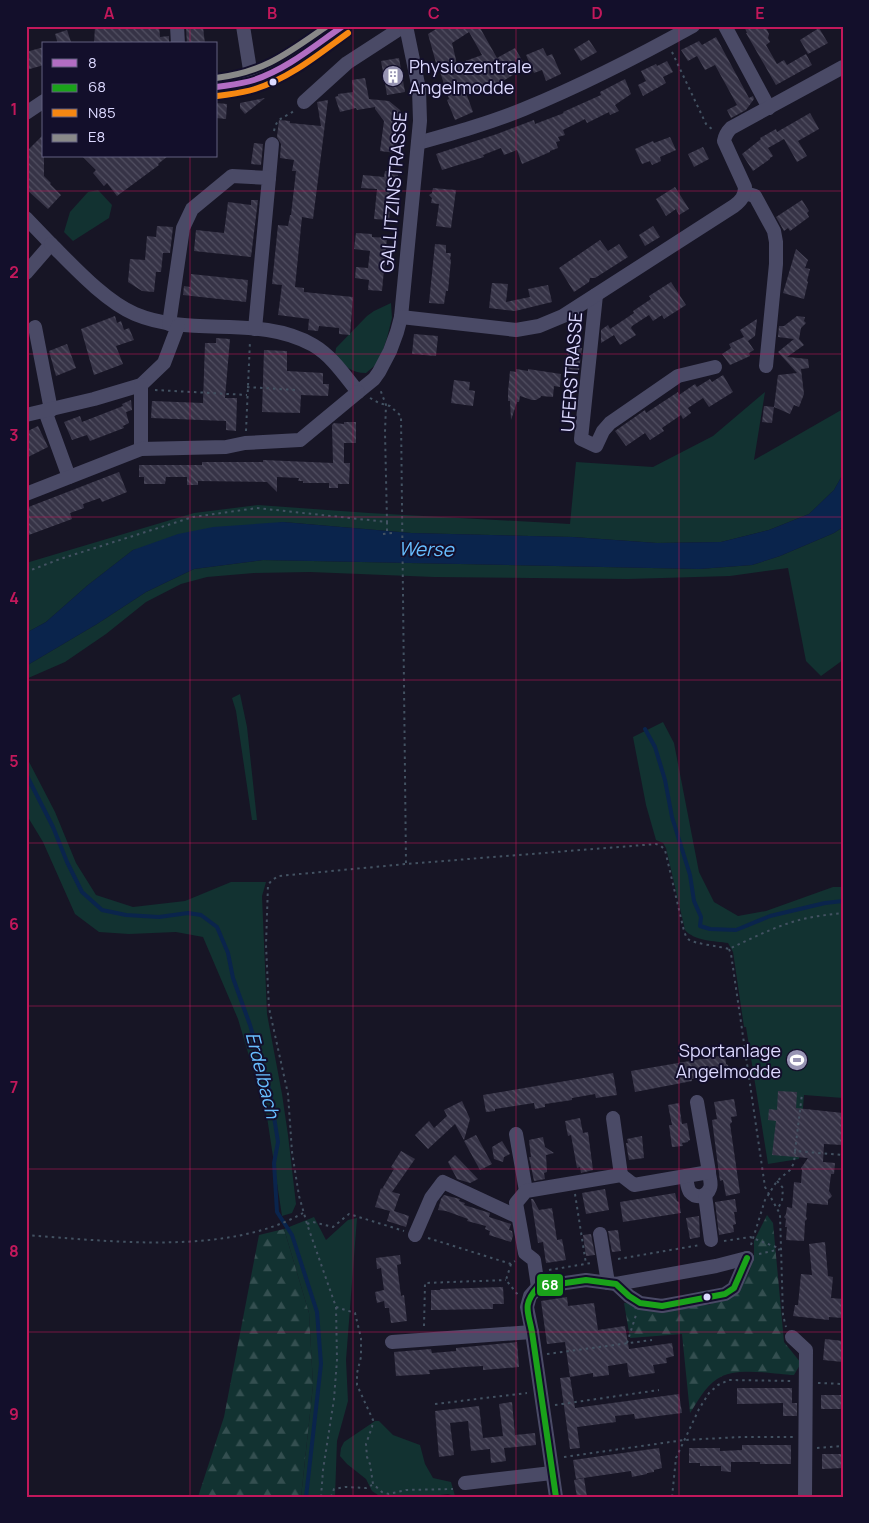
<svg xmlns="http://www.w3.org/2000/svg" width="869" height="1523" viewBox="0 0 869 1523" font-family="Manrope,sans-serif">
<style>
.green{fill:#123231}
.forest{fill:url(#forest-firs)}
.water{fill:#0a244c}
.lines{fill:none;stroke-linecap:round;stroke-linejoin:round}
.stream{stroke:#0a244c;stroke-width:4}
.building{fill:url(#building-back-hatch);fill-rule:evenodd}
.path{stroke:#435262;stroke-width:2;stroke-dasharray:2.5 4;stroke-linecap:butt}
.minor{stroke:#4a4a66;stroke-width:14}
.bus-1-casing{stroke:#130f2b;stroke-width:10}
.bus-2-casing{stroke:#130f2b;stroke-width:10}
.bus-3-casing{stroke:#130f2b;stroke-width:10}
.bus-4-casing{stroke:#130f2b;stroke-width:10}
.bus-1{stroke:#b26dc3;stroke-width:6}
.bus-2{stroke:#1aa21a;stroke-width:6}
.bus-3{stroke:#f68712;stroke-width:6}
.bus-4{stroke:#898989;stroke-width:6}
.grid{fill:none;stroke:#c2185b;stroke-width:1;stroke-opacity:0.55}
.bus-dot{fill:#dcd9ff;stroke:#130f2b;stroke-width:2}
.labels{text-anchor:middle;dominant-baseline:central;stroke-width:4;stroke-linejoin:round;paint-order:stroke}
.poi-label{font-size:18px;fill:#dcd9ff;stroke:#130f2b;text-anchor:start}
.street-label{font-size:18px;fill:#dcd9ff;stroke:#130f2b}
.water-label{font-size:19px;font-style:italic;fill:#67beff;stroke:#130f2b}
.line-badge{stroke:#130f2b;stroke-width:2}
.badge-label{font-size:14px;text-anchor:middle;font-weight:bold;fill:#fff}
.neatline{fill:none;stroke:#c2185b;stroke-width:2}
.grid-label{font-size:16px;text-anchor:middle;font-weight:bold;fill:#c2185b}
</style>
<defs>
<pattern id="forest-firs" width="22" height="20" patternUnits="userSpaceOnUse" patternTransform="scale(1.25)"><rect width="22" height="20" fill="#123231"/><path d="M5 1l3.5 6h-7zM16 11l3.5 6h-7z" fill="#344f50"/></pattern>
<pattern id="building-back-hatch" width="6" height="6" patternUnits="userSpaceOnUse" patternTransform="scale(1.25)"><rect width="6" height="6" fill="#363346"/><path d="M-1 5l2 2M0 0l6 6M5-1l2 2" fill="none" stroke="#525062"/></pattern>
</defs>
<rect width="100%" height="100%" fill="#171525"/>
<!-- green -->
<g class="green">
<path d="M98 190 112 205 109 218 73 241 64 232 70 212 88 192Z"/>
<path d="M391 303 392 318 387 338 379 362 366 373C351 373 345 366 335 355L336 348 367 316 374 311Z"/>
<path d="M765 392 754 460 843 409V474L834 490 809 514 769 530 721 542 657 543 573 537 411 533 283 522 133 550 88 585 46 622 26 633V563L194 513 258 505 369 513 570 524 576 462 653 467 713 436Z"/>
<path d="M843 527V660L821 676 806 661 788 568 730 576 628 579 434 577 310 572 254 573 207 577 181 584 146 602 106 634 65 662 26 679V666L97 624 146 592 194 569 263 560 699 569 752 565 780 556 834 533Z"/>
<path d="M240 694 247 727 257 820H252L236 711 232 698Z"/>
<path d="M663 722 674 743 699 872 714 902 738 916 766 911 833 887H843V1098L804 1095 799 1159 768 1164 746 1027H744L733 952 728 943C715 941 694 941 685 930L666 848 663 843 656 840 646 805 633 737Z"/>
<path d="M26 756 55 812 76 863 96 895 133 907 185 901 231 882H266L262 896 267 1014 282 1094 288 1135 296 1204 292 1213 282 1216 267 1117 238 1019 203 937 176 932 129 934 99 932 75 914 43 842 26 814Z"/>
<path d="M314 1217 326 1240 348 1220 357 1218 346 1360 348 1401 337 1441 335 1497H301L313 1385 309 1313 284 1229Z"/>
<path d="M375 1421H379L393 1435 420 1445 425 1464 433 1478 451 1482 455 1496 448 1494 424 1497H381L372 1491 366 1479 347 1464 340 1456 341 1448 344 1442Z"/>
</g>
<!-- forest -->
<g class="forest">
<path d="M767 1215 773 1223 784 1342 801 1363 794 1375C773 1374 735 1366 717 1379 705 1387 698 1401 690 1413L682 1334 630 1338 624 1303 709 1305 739 1287 749 1273 754 1254V1241Z"/>
<path d="M284 1229 309 1313 313 1385 301 1497H198L224 1417 259 1235Z"/>
</g>
<!-- water -->
<path class="water" d="M843 474V527L834 533 780 556 752 565 699 569 263 560 194 569 146 592 97 624 26 666V633L46 622 88 585 133 550 178 534 213 527 283 522 411 533 573 537 657 543 721 542 769 530 809 514 834 490Z"/>
<g class="lines">
<!-- stream -->
<g class="stream">
<path d="M645 729 655 747 665 780 672 817 690 875 694 901 701 917 700 926 710 929 736 930 770 916 825 903 843 901"/>
<path d="M26 774 53 827 67 862 82 892 102 910 126 915 159 917 188 913 201 915 217 927 228 953 233 978 250 1025 270 1092 278 1142 274 1163 277 1212 292 1235 317 1312 321 1364 306 1497"/>
</g>
</g>
<!-- building -->
<g class="building">
<path d="M95 26H119V28L159 26 160 37 169 36V44H94Z"/>
<path d="M441 26H479L497 58 515 48 523 62 510 67 513 75 503 81 504 84 496 88 493 83 466 93 473 112 455 120 447 100 449 99 437 63H436L428 34ZM469 32 482 55 457 64 452 43Z"/>
<path d="M744 26H765L769 34 768 38 770 42 766 45 777 64 784 60 787 65 806 54 812 65 776 85 746 33H747Z"/>
<path d="M203 27 205 44H187L186 28Z"/>
<path d="M819 28 828 43 808 54 800 40Z"/>
<path d="M67 30 71 42 58 44 55 34Z"/>
<path d="M716 37 749 98 753 96 754 99 746 110 731 118 727 110 737 105 715 65 705 70 697 56 688 61 681 50 699 41 702 45Z"/>
<path d="M589 40 597 52 581 61 574 49Z"/>
<path d="M44 47V65L26 70V52Z"/>
<path d="M543 48 547 56 552 54 561 74 546 81 542 70 534 73 526 55Z"/>
<path d="M399 58 405 92 387 95 381 61Z"/>
<path d="M667 61 673 72 663 77 666 83 643 96 638 85 646 81 641 71 656 64 657 66Z"/>
<path d="M365 78 369 99 389 101 400 110 403 116 401 122 396 153 380 151 384 121 375 109V107L357 110 356 108 340 112 335 97 338 96V94L353 92 352 80Z"/>
<path d="M625 79 631 94 615 105 619 111 610 115 609 112 587 123 585 119 563 130 565 135 558 137 560 141 556 142 558 148 550 151V152L522 164 517 150 504 155 501 148 483 155 484 157 442 170 436 154 497 134 534 120 535 124 564 113 563 112 601 95 600 92Z"/>
<path d="M265 98 245 114 240 108V103Z"/>
<path d="M328 100 313 219 302 217 295 287 304 288V292L353 297 350 335 339 334V328L319 326 318 331 308 330 309 319 278 315 282 285 272 284 278 225 288 226 290 215H291L296 171H292L294 160 280 158 281 144 277 137 279 120 290 121V123L321 126 317 102Z"/>
<path d="M216 103 227 104 226 119 216 118Z"/>
<path d="M810 113 819 129 798 141 807 156 797 162 784 139 768 148 773 156 770 158V159L753 171 742 154 761 139 760 138 776 129 777 132Z"/>
<path d="M44 134V176L51 183 50 184 61 195 48 209 26 189V152Z"/>
<path d="M670 137 676 150 660 157 661 161 652 165 650 161 642 164 635 149 653 141 654 143Z"/>
<path d="M254 143 263 144 261 165 251 164Z"/>
<path d="M703 147 709 159 694 167 688 154Z"/>
<path d="M82 156H168L158 164 159 165 117 196 107 183 104 186 93 173 96 170Z"/>
<path d="M385 171 398 172V179H403L392 183 397 184V188L396 194 392 193 389 220 374 219 377 189 361 188 363 175 384 177Z"/>
<path d="M675 187 689 209 679 215 676 209 666 216 656 199Z"/>
<path d="M433 188 456 190 451 228 436 226 439 204 431 203 432 198 429 195 432 193Z"/>
<path d="M251 200H258L251 257 194 251 196 230 224 233 228 202 251 205Z"/>
<path d="M802 200 809 211 807 213 809 217 790 231 788 228 784 231 776 217Z"/>
<path d="M157 226 173 227 170 253H163L161 272H156L154 292 142 291 128 282 130 259 145 260 147 236 156 237Z"/>
<path d="M653 226 660 237 645 246 639 235Z"/>
<path d="M356 233 372 234V237L387 238 382 291 368 290 369 280 355 278 356 267 368 268 370 251 354 249Z"/>
<path d="M600 240 608 251 619 244 628 257 595 278H590L589 282 574 292 559 268Z"/>
<path d="M435 244 446 245V253H451L450 259 451 260 448 291H446L444 304 429 303Z"/>
<path d="M796 249 808 260 805 268 810 269 807 281 808 282 804 299 783 293Z"/>
<path d="M191 274 248 280 246 302 183 295 184 286 190 287Z"/>
<path d="M671 282 686 305 664 319 662 315 653 321 649 315 632 326 631 328 636 335 620 345 614 335 601 343V330L608 325 610 329 634 313 633 311 651 299 649 296Z"/>
<path d="M492 283 508 284 506 302 530 297 528 289 548 285 552 302 515 311 489 308Z"/>
<path d="M115 316 117 323 121 321 124 330 129 328 134 340 116 346 123 364 94 375 81 329Z"/>
<path d="M797 316 805 317 804 321 806 323 801 328 799 339 804 345 787 357 808 359 809 368 801 369 804 394 799 407 794 405 790 414 774 407 772 423 762 422 764 406 774 407 778 375 797 373 778 352 794 339 778 337 779 326H784Z"/>
<path d="M757 319 755 336 748 341 754 350 749 353 750 356 730 365 722 354 731 348 729 344 744 337 740 330Z"/>
<path d="M414 334 438 336 436 356 412 354Z"/>
<path d="M216 338 230 339 225 398H237L236 431 226 430V421L151 418 152 401 203 403 205 343H216Z"/>
<path d="M67 344 76 368 56 376 49 351Z"/>
<path d="M568 346 582 348 579 370 566 369Z"/>
<path d="M264 350 287 351V371L323 373V384H329L328 396 301 395 300 413 262 412Z"/>
<path d="M516 369 528 371V369L561 374 560 387 554 386 553 397 541 396V397L536 400H532L520 396 519 402H517L511 420 510 401H508V392L510 371 516 372Z"/>
<path d="M723 375 733 392 709 407 703 398 688 408 691 413 683 419 681 415 662 428 664 431 650 440 645 433 626 446 615 431 645 410 646 413 678 392 679 395 695 384 697 387 710 379 712 382Z"/>
<path d="M454 380 470 382 469 390 475 391 473 406 451 403Z"/>
<path d="M131 400 132 410 126 412 129 423 123 426 124 428 90 441 87 435 72 440 64 422 80 416 82 422 123 406 122 404Z"/>
<path d="M344 422H356V443H344V463H350L349 484H338V488H329V483H303V481H298L299 478 277 477V492L267 482 198 481V485H187V477H166L165 484H144V477H139V465H202V462H263V460L333 463 332 425 334 423 344 424Z"/>
<path d="M38 426 48 447 26 458V432Z"/>
<path d="M119 472 127 492 102 502 100 498 83 504 84 508 70 513 72 519 26 536V508Z"/>
<path d="M725 1055 726 1064 728 1065 729 1070 726 1073 692 1079V1081L635 1092 631 1071Z"/>
<path d="M613 1073 617 1095 596 1098 595 1094 572 1098V1100L545 1104V1107L535 1109 534 1103 495 1109V1111L486 1112 483 1095Z"/>
<path d="M778 1091 797 1092 796 1108 843 1113V1145L824 1144 823 1162 835 1163 834 1174H831L829 1191 832 1196 828 1200V1205L807 1203 806 1216 807 1219 805 1221 804 1241 786 1240 787 1227H785L786 1219 784 1217 786 1214 787 1207 792 1208 794 1182 801 1183 802 1170 801 1168 808 1158 772 1155 776 1121 768 1120 769 1109 777 1110Z"/>
<path d="M734 1099 737 1116 731 1117 732 1122 730 1124 740 1193 726 1196 723 1180 720 1181 712 1120 717 1119 714 1102Z"/>
<path d="M462 1101 470 1119 464 1140 455 1124 428 1149 415 1135 429 1121 434 1128 447 1116 444 1110Z"/>
<path d="M679 1103 682 1124 687 1123 690 1140 688 1141V1142L682 1143 683 1146 672 1147 669 1125H672L668 1105Z"/>
<path d="M580 1118 583 1133 588 1132 593 1170 581 1173 580 1167 577 1168 571 1135 568 1136 565 1121Z"/>
<path d="M476 1135 492 1164 480 1170 464 1141Z"/>
<path d="M642 1136 644 1158 629 1160 626 1143H628L627 1139Z"/>
<path d="M543 1137 545 1147 554 1153 546 1155 547 1172 544 1173 545 1179 534 1181 529 1157H531L529 1140Z"/>
<path d="M502 1141 510 1154 504 1157 503 1162 494 1159 492 1147Z"/>
<path d="M401 1151 415 1159 392 1192 400 1194 394 1211 409 1216 406 1227 387 1221 390 1211 375 1207 381 1188 382 1189 394 1169 391 1167Z"/>
<path d="M455 1155 478 1179 470 1183 457 1179 448 1162Z"/>
<path d="M605 1189 609 1210 586 1214 582 1193Z"/>
<path d="M675 1193 677 1201 679 1202 681 1213 623 1222 620 1202Z"/>
<path d="M444 1195 460 1199 459 1201 465 1203 464 1205 490 1213 489 1217 511 1224 509 1230 512 1231 513 1236 511 1242 489 1235 490 1231 485 1229 486 1226 467 1221 468 1219 446 1211 438 1210 441 1199Z"/>
<path d="M531 1199H533L539 1210 552 1208 557 1240 562 1239 566 1260 546 1263 543 1242 538 1243Z"/>
<path d="M735 1199 737 1212H734L736 1224 733 1225 734 1232 719 1235 715 1202Z"/>
<path d="M699 1216 700 1237 690 1239 686 1218Z"/>
<path d="M618 1230 621 1251 612 1252 608 1231Z"/>
<path d="M591 1234 595 1255 586 1256 583 1235Z"/>
<path d="M825 1242 828 1276 833 1277 831 1298 843 1299V1318L829 1317V1320L793 1316 795 1305H798L801 1274 812 1275 809 1244Z"/>
<path d="M400 1255 401 1264 397 1265 401 1296 404 1295 407 1321 391 1323 389 1308H385L384 1301 377 1303 375 1292 384 1290 381 1268 377 1269 376 1258Z"/>
<path d="M503 1287 504 1304H493V1309L431 1310V1290H440V1289Z"/>
<path d="M567 1297 568 1306 594 1303 598 1330 625 1326 629 1349 672 1343 674 1356 666 1358 667 1363 653 1365 655 1373 629 1377 627 1363 608 1366 609 1375 593 1377V1373L570 1377 575 1408 679 1394 682 1413 635 1419 634 1414 615 1416 616 1422 577 1427 580 1448 570 1449 560 1378 570 1377 565 1342 547 1344 541 1301Z"/>
<path d="M825 1339 843 1341V1362L823 1360Z"/>
<path d="M517 1342 519 1367 483 1370V1366L465 1367 429 1370 430 1374 396 1376 394 1352 431 1349 432 1353 456 1351V1348Z"/>
<path d="M737 1388H792V1403H797V1416H783V1403L737 1404Z"/>
<rect x="821" y="1395" width="22" height="14"/>
<path d="M512 1402 515 1435 535 1433 536 1445 504 1448 506 1461 491 1463 490 1449 471 1451 468 1421 450 1423 454 1455 439 1457 435 1411 479 1406 483 1438 503 1436 499 1404Z"/>
<path d="M742 1445H791V1464H760V1462H731V1472L721 1471V1466H700V1463H689V1448H720V1451L742 1450Z"/>
<path d="M659 1448 662 1468 654 1470V1472L647 1473V1474L632 1477 631 1471 576 1479 573 1460Z"/>
<path d="M822 1454H843V1468L822 1469Z"/>
<path d="M584 1478 587 1497H577L574 1480Z"/>
</g>
<g class="lines">
<!-- path -->
<g class="path">
<path d="M672 52 706 124 714 131"/>
<path d="M274 131C277 116 284 119 295 110"/>
<path d="M247 387 296 390"/>
<path d="M155 390 247 395"/>
<path d="M370 398 379 403 390 406 401 416 406 864"/>
<path d="M246 431 250 341"/>
<path d="M387 522V533"/>
<path d="M383 534 392 533"/>
<path d="M26 572 60 559 193 517 257 508 387 522 385 432 386 405 380 389"/>
<path d="M729 949 731 954 765 1187 780 1214 783 1315 786 1327"/>
<path d="M795 1151 802 1094"/>
<path d="M777 1181 783 1188 782 1201 778 1208"/>
<path d="M575 1194 586 1264"/>
<path d="M307 1224 313 1222 333 1227 349 1214 404 1231"/>
<path d="M26 1235C110 1241 228 1256 303 1213"/>
<path d="M428 1238 511 1264 515 1261"/>
<path d="M724 1241 750 1237 781 1249"/>
<path d="M751 1245 765 1200 777 1181 790 1170 794 1163 795 1151 843 1155"/>
<path d="M759 1254 781 1249"/>
<path d="M618 1259 700 1245"/>
<path d="M511 1264 506 1280 518 1295"/>
<path d="M549 1270 591 1263"/>
<path d="M336 1307 355 1313 361 1338V1357L357 1373V1385L373 1420 372 1427 366 1444 367 1457 370 1464 373 1484 382 1492 389 1494 406 1490 453 1489"/>
<path d="M424 1326 425 1283 506 1280"/>
<path d="M627 1343 636 1315"/>
<path d="M547 1354 652 1340"/>
<path d="M818 1383 843 1384"/>
<path d="M435 1404 527 1393"/>
<path d="M555 1405 659 1390"/>
<path d="M817 1448 843 1446"/>
<path d="M564 1457 684 1440 741 1437H793"/>
<path d="M817 1496 832 1497"/>
<path d="M321 1497 323 1470 334 1399 337 1360 336 1307 307 1224 299 1196 292 1152 288 1094 269 1008 266 945 268 885 272 880 279 876 406 864 656 844 661 846 665 850 684 931C685 934 686 937 688 939 694 944 719 946 729 949 748 940 768 930 789 923 807 917 825 915 843 913"/>
<path d="M331 1497 334 1489 345 1487 366 1488 372 1485"/>
<path d="M672 1497 676 1458 699 1409 709 1393 718 1385 729 1380 793 1381"/>
<path d="M783 1497 792 1496"/>
</g>
<!-- minor -->
<g class="minor">
<path d="M177 26 178 44"/>
<path d="M243 26 250 70 254 81"/>
<path d="M725 26 769 108"/>
<path d="M216 87C271 84 300 55 343 26"/>
<path d="M304 102 347 63 404 26"/>
<path d="M26 113 44 101"/>
<path d="M418 143C454 133 490 123 524 109 582 85 639 56 693 26"/>
<path d="M269 178 272 144"/>
<path d="M745 193 755 196 774 231 776 242V264L766 366"/>
<path d="M26 218 51 244 26 273"/>
<path d="M51 244C74 267 105 301 135 314 192 338 259 314 313 345 332 356 345 376 358 392L374 379 379 372 390 351 397 332 401 317 420 121 419 89 406 26"/>
<path d="M596 295 581 439 596 446 603 431 610 423 678 376 715 367"/>
<path d="M401 317 516 330 539 326 563 316 734 206C741 201 745 196 745 187L724 141C725 135 727 132 731 128L843 67"/>
<path d="M169 324 183 228 192 209 232 176 269 178 255 329"/>
<path d="M35 327 51 410"/>
<path d="M45 411 69 477"/>
<path d="M26 415 94 399 141 385 164 363 178 326"/>
<path d="M141 449V385"/>
<path d="M26 494 141 449 226 447 245 443 300 440 358 392"/>
<path d="M613 1118 621 1175"/>
<path d="M516 1134 526 1191"/>
<path d="M686 1176C687 1181 687 1188 690 1192 696 1199 707 1197 710 1188 712 1183 709 1177 709 1172"/>
<path d="M705 1195 711 1240"/>
<path d="M600 1234 608 1283"/>
<path d="M415 1235 431 1198 443 1182 518 1217"/>
<path d="M616 1284 629 1296 640 1303 662 1306 684 1302 725 1294 734 1288 747 1258"/>
<path d="M538 1287 534 1260 525 1253 516 1203 526 1191 621 1175 634 1185 709 1172 697 1102"/>
<path d="M792 1337 806 1350 805 1497"/>
<path d="M392 1342 532 1332"/>
<path d="M465 1483 552 1473"/>
<path d="M556 1497 532 1332 527 1307 530 1296 538 1287 586 1280 616 1284 716 1266 747 1258"/>
</g>
<!-- bus-1 casing -->
<g class="bus-1-casing">
<path id="bus-1" d="M216 87C229 85 242 84 254 80 287 69 314 46 343 26"/>
</g>
<!-- bus-2 casing -->
<g class="bus-2-casing">
<path id="bus-2" d="M556 1497 532 1332C528 1311 522 1305 538 1287L586 1280 616 1284 629 1296 640 1303 662 1306 725 1294 734 1288 747 1258"/>
</g>
<!-- bus-3 casing -->
<g class="bus-3-casing">
<path id="bus-3" d="M217 96C230 94 243 93 255 89 290 78 319 54 348 33"/>
</g>
<!-- bus-4 casing -->
<g class="bus-4-casing">
<path id="bus-4" d="M216 78C265 72 288 53 327 26"/>
</g>
<!-- bus-1 -->
<use href="#bus-1" class="bus-1"/>
<!-- bus-2 -->
<use href="#bus-2" class="bus-2"/>
<!-- bus-3 -->
<use href="#bus-3" class="bus-3"/>
<!-- bus-4 -->
<use href="#bus-4" class="bus-4"/>
</g>
<!-- grid -->
<path class="grid" d="M190 26V44M353 26V1497M516 26V1497M679 26V1497M190 156V1497M26 191H843M26 354H843M26 517H843M26 680H843M26 843H843M26 1006H843M26 1169H843M26 1332H843"/>
<!-- icons -->
<defs>
<g id="building-disc" transform="scale(1.125)"><circle r="9.5" fill="#9794b3" stroke="#130f2b"/><path d="M-4-6H4V6H1V3H-1V6H-4ZM-2.5-4.3h1.7v1.8h-1.7ZM.8-4.3h1.7v1.8H.8ZM-2.5-1h1.7V.8h-1.7ZM.8-1h1.7V.8H.8Z" fill="#fff"/></g>
<g id="stadium-disc" transform="scale(1.125)"><circle r="9.5" fill="#9794b3" stroke="#130f2b"/><path d="M0-5a6.5 5 0 1 0 0 10a6.5 5 0 1 0 0-10ZM-3.5-1.8h7v3.6h-7Z" fill="#fff"/></g>
</defs>
<g fill-rule="evenodd">
<use href="#building-disc" x="393" y="76"/>
<use href="#stadium-disc" x="797" y="1060"/>
</g>
<!-- markers -->
<g class="bus-dot">
<circle cx="273" cy="82" r="4.5"/>
<circle cx="707" cy="1297" r="4.5"/>
</g>
<g class="labels">
<!-- poi labels -->
<g class="poi-label">
<text x="409" y="66">Physiozentrale<tspan x="409" dy="21">Angelmodde</tspan></text>
<text x="781" y="1050" text-anchor="end">Sportanlage<tspan x="781" dy="21">Angelmodde</tspan></text>
</g>
<!-- street labels -->
<g class="street-label">
<text transform="translate(393 192) rotate(-85)">GALLITZINSTRASSE</text>
<text transform="translate(571 372) rotate(-86)">UFERSTRASSE</text>
</g>
<!-- water labels -->
<g class="water-label">
<text transform="translate(426 549) rotate(1)">Werse</text>
<text transform="translate(263 1075) rotate(76)">Erdelbach</text>
</g>
</g>
<rect class="line-badge" x="536" y="1273" width="28" height="24" rx="5" fill="#1aa21a"/>
<g class="badge-label">
<text x="550" y="1290">68</text>
</g>
<!-- border -->
<rect width="869" height="1523" fill="none" stroke="#130f2b" stroke-width="55"/>
<!-- legend -->
<rect x="42" y="42" width="175" height="115" fill="#130f2b" stroke="#636080"/>
<rect x="52" y="59" width="25" height="8" fill="#b26dc3" stroke="#636080"/>
<text x="88" y="68" font-size="15" fill="#dcd9ff">8</text>
<rect x="52" y="84" width="25" height="8" fill="#1aa21a" stroke="#636080"/>
<text x="88" y="92" font-size="15" fill="#dcd9ff">68</text>
<rect x="52" y="109" width="25" height="8" fill="#f68712" stroke="#636080"/>
<text x="88" y="118" font-size="15" fill="#dcd9ff">N85</text>
<rect x="52" y="134" width="25" height="8" fill="#898989" stroke="#636080"/>
<text x="88" y="142" font-size="15" fill="#dcd9ff">E8</text>
<rect x="28" y="28" width="814" height="1468" class="neatline"/>
<g class="grid-label">
<text x="109" y="19">A</text>
<text x="272" y="19">B</text>
<text x="434" y="19">C</text>
<text x="597" y="19">D</text>
<text x="760" y="19">E</text>
<text x="14" y="115">1</text>
<text x="14" y="278">2</text>
<text x="14" y="441">3</text>
<text x="14" y="604">4</text>
<text x="14" y="767">5</text>
<text x="14" y="930">6</text>
<text x="14" y="1093">7</text>
<text x="14" y="1257">8</text>
<text x="14" y="1420">9</text>
</g>
</svg>
